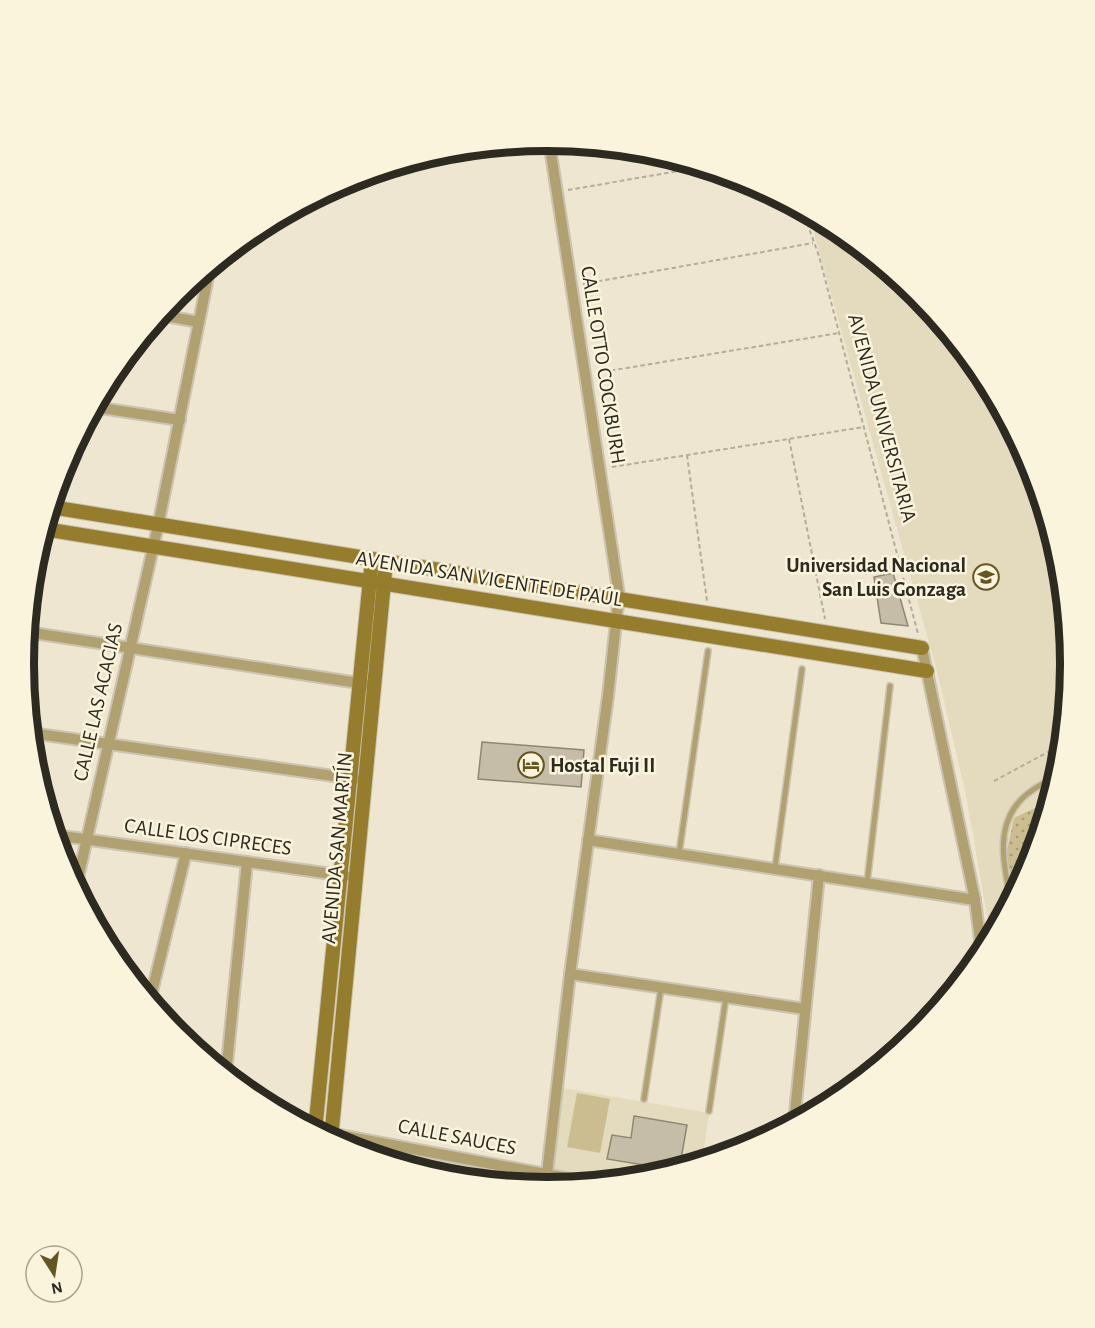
<svg xmlns="http://www.w3.org/2000/svg" width="1095" height="1328" viewBox="0 0 1095 1328" font-family="'Alegreya Sans',sans-serif">
<style>
.built{fill:#e4dabe}
.grass{fill:url(#grass-dots)}
.pitch{fill:#ccbd90}
.building{fill:#c5bda8;stroke:#8d8773;stroke-width:1.5}
.lines{fill:none;stroke-linecap:round;stroke-linejoin:round}
.lane-casing{stroke:#cbc4b0;stroke-width:8}
.street-casing{stroke:#cbc4b0;stroke-width:14}
.secondary-casing{stroke:#cbc4b0;stroke-width:16}
.path{stroke:#b3ad9a;stroke-width:2;stroke-dasharray:4.5 3;stroke-linecap:butt}
.lane{stroke:#b1a070;stroke-width:5}
.street{stroke:#b1a070;stroke-width:10}
.secondary{stroke:#967d2d;stroke-width:14}
.labels{text-anchor:middle;dominant-baseline:central;stroke-width:5;stroke-linejoin:round;paint-order:stroke}
.street-label{font-size:21px;fill:#2c2a21;stroke:#fbf4dd}
.poi-label{font-size:21px;font-weight:bold;fill:#2c2a21;stroke:#fbf4dd;text-anchor:end}
.rim{fill:none;stroke:#2c2a21;stroke-width:8}
</style>
<defs>
<pattern id="grass-dots" width="8" height="8" patternUnits="userSpaceOnUse" patternTransform="scale(1.5)"><rect width="8" height="8" fill="#ccbd90"/><path d="M2 2h.1M6 6h.1" fill="none" stroke="#a69a75" stroke-width="1.8" stroke-linecap="round"/></pattern>
</defs>
<rect width="100%" height="100%" fill="#eee6d0"/>
<!-- built -->
<g class="built">
<path d="M808 212 839 229 918 294 983 373 1031 464 1061 562 1071 664 1061 766 1031 865 991 938 965 790 937 671Z"/>
<path d="M563 1088 709 1113 702 1161 649 1178 621 1180 553 1168Z"/>
</g>
<!-- grass -->
<path class="grass" d="M1035 808 1045 819 1031 865 1015 895 1006 855 1014 818Z"/>
<!-- pitch -->
<path class="pitch" d="M577 1093 610 1099 600 1153 567 1147Z"/>
<!-- building -->
<g class="building">
<path d="M893 573 908 626 881 623 874 577Z"/>
<path d="M482 742 584 750 581 787 478 779Z"/>
<path d="M634 1116 687 1125 681 1159 700 1162 642 1178 644 1165 607 1159 612 1135 631 1138Z"/>
</g>
<g class="lines">
<!-- lane casing -->
<g class="lane-casing">
<g id="lane">
<path d="M679 854 708 651"/>
<path d="M775 868 802 669"/>
<path d="M867 883 890 686"/>
<path d="M1011 902C1005 870 994 830 1019 802 1029 790 1044 783 1058 776"/>
<path d="M644 1099 661 988"/>
<path d="M709 1111 726 997"/>
</g>
</g>
<!-- street casing -->
<g class="street-casing">
<g id="street">
<path d="M160 315 199 322"/>
<path d="M94 407 180 420"/>
<path d="M27 632 365 684"/>
<path d="M922 648 975 900 982 956"/>
<path d="M31 733 355 779"/>
<path d="M55 835 346 876"/>
<path d="M588 840 975 900"/>
<path d="M76 887 158 526 210 267"/>
<path d="M570 974 805 1009"/>
<path d="M150 1000 186 853"/>
<path d="M226 1074 247 862"/>
<path d="M794 1123 819 875"/>
<path d="M313 1130 593 1183"/>
<path d="M547 1174 570 974 608 696 619 595 549 141"/>
</g>
</g>
<!-- secondary casing -->
<g class="secondary-casing">
<g id="secondary">
<path d="M51 507 922 648"/>
<path d="M44 529 927 671"/>
<path d="M315 1131 372 559"/>
<path d="M331 1139 386 561"/>
</g>
</g>
<!-- path -->
<g class="path">
<path d="M568 190 702 167"/>
<path d="M802 209 819 256 918 634"/>
<path d="M583 284 813 243"/>
<path d="M596 373 839 333"/>
<path d="M789 439 825 619"/>
<path d="M687 455 707 601"/>
<path d="M612 467 864 427"/>
<path d="M994 781 1063 744"/>
</g>
<!-- lane -->
<use href="#lane" class="lane"/>
<!-- street -->
<use href="#street" class="street"/>
<!-- secondary -->
<use href="#secondary" class="secondary"/>
</g>
<!-- icons -->
<defs>
<g id="university-ring" transform="scale(1.35)"><circle r="9.5" fill="#fbf4dd" stroke="#655522" stroke-width="1.5"/><path d="M0-5L7-2L0 1L-7-2ZM-4 1L0 2.5L4 1V4Q0 6-4 4Z" fill="#655522"/></g>
<g id="hotel-ring" transform="scale(1.35)"><circle r="9.5" fill="#fbf4dd" stroke="#655522" stroke-width="1.5"/><path d="M-6-4.5h1.5V1H6V5H4.5V3h-9V5H-6ZM-4 0a1.8 1.8 0 1 1 3.6 0ZM.5 0V-2.5h3Q6-2.5 6 0Z" fill="#655522"/></g>
</defs>
<g fill-rule="evenodd">
<use href="#university-ring" x="986" y="577"/>
<use href="#hotel-ring" x="531" y="765"/>
</g>
<g class="labels">
<!-- street labels -->
<g class="street-label">
<text transform="translate(603 365) rotate(81)">CALLE OTTO COCKBURH</text>
<text transform="translate(882 418) rotate(75)">AVENIDA UNIVERSITARIA</text>
<text transform="translate(489 579) rotate(9)">AVENIDA SAN VICENTE DE PAÚL</text>
<text transform="translate(98 702) rotate(-77)">CALLE LAS ACACIAS</text>
<text transform="translate(208 837) rotate(8)">CALLE LOS CIPRECES</text>
<text transform="translate(337 848) rotate(-85)">AVENIDA SAN MARTÍN</text>
<text transform="translate(457 1137) rotate(11)">CALLE SAUCES</text>
</g>
<!-- poi labels -->
<g class="poi-label">
<text x="966" y="565">Universidad Nacional<tspan x="966" dy="24">San Luis Gonzaga</tspan></text>
<text x="550" y="765" text-anchor="start">Hostal Fuji II</text>
</g>
</g>
<!-- crop -->
<path d="M0 0H1095V1328H0ZM34 664a513 513 0 1 1 1026 0a513 513 0 1 1-1026 0Z" fill="#fbf4dd" fill-rule="evenodd"/>
<path class="rim" d="M34 664a513 513 0 1 1 1026 0a513 513 0 1 1-1026 0Z"/>
<!-- north arrow -->
<g transform="translate(54 1274) rotate(168)"><circle r="28" fill="#fbf4dd" stroke="#a8a392" stroke-width="1.5"/>
<path d="M0-4.5L10 22L0 15L-10 22Z" fill="#655522"/>
<text y="-9" font-size="16" font-weight="bold" text-anchor="middle" fill="#2c2a21">N</text>
</g>
</svg>
